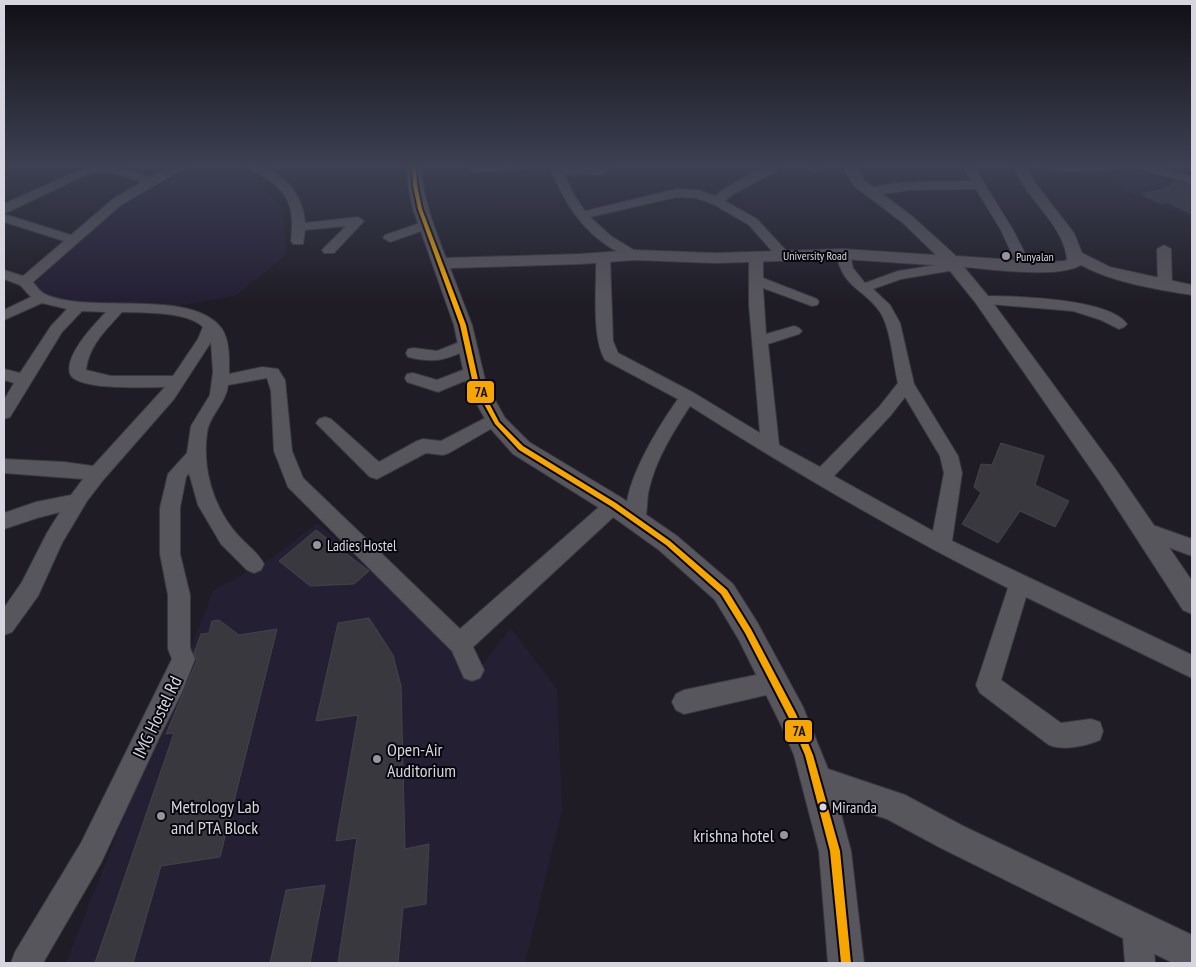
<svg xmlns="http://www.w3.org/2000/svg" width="1196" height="967" viewBox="0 0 1196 967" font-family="'PT Sans Narrow',sans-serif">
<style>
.built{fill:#251f34}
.building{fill:#3a383f;stroke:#464249}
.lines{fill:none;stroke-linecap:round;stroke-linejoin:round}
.minor-casing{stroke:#3a3840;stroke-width:2}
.tertiary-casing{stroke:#3a3840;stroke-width:2}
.minor{fill:#58565d;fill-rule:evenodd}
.tertiary{fill:#58565d;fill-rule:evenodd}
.bus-1-casing{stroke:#07060c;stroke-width:4}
.bus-1{fill:#f7a600;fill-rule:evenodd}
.poi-dot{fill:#97949f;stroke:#07060c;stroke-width:2}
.bus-dot{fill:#d7d5e0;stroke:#07060c;stroke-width:2}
.labels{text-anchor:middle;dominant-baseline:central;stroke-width:4;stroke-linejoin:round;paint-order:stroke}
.far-street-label{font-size:12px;fill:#d7d5e0;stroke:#07060c}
.far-poi-label{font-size:12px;fill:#d7d5e0;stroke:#07060c;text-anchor:start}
.poi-label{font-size:15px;fill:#d7d5e0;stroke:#07060c;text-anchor:start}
.near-bus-label{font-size:16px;fill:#d7d5e0;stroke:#07060c;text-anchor:start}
.near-street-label{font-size:18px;fill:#d7d5e0;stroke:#07060c}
.near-poi-label{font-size:18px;fill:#d7d5e0;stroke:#07060c;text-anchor:start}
.line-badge{stroke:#07060c;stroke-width:2}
.pale-badge-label{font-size:14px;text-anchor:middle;font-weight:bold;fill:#111}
</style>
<rect width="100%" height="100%" fill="#1f1c26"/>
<!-- built -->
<g class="built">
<path d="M197 165H242L283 210 286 255 235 296 172 307 64 302 33 293 34 279 120 204 156 182Z"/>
<path d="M1111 165H1192V218L1118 188Z"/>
<path d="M317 523 397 591 479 669 511 628 557 689 562 810 525 963H66L213 591 272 558Z"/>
</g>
<!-- building -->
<g class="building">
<path d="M1176 181 1192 186V214L1166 202 1161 204 1142 194 1166 188Z"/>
<path d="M1001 443 1044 456 1035 485 1069 501 1055 527 1020 511 998 543 962 524 981 493 974 487 981 464 992 465Z"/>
<path d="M316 530 369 571 354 584 310 586 279 561Z"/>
<path d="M369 618 393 655 401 686 405 849 429 844 426 904 403 908 398 963H338L357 838 336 841 358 715 316 721 338 623Z"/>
<path d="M219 620 239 635 277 629 220 857 161 866 133 963H95L174 733 166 734 197 660 194 653 201 634 209 633 212 621Z"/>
<path d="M325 885 310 963H270L286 890Z"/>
</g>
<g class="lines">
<!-- minor casing -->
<g class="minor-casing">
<g id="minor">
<path d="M93 165 113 166 150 177 175 165H190L121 205 33 282C37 287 41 293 47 295 91 314 193 288 222 329 230 341 229 360 229 374L262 367 278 369 285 380 292 451 303 478 460 629 607 500 614 497 621 500 624 505 621 510 473 647 484 670 480 678 472 681 464 678 452 651 288 487 274 451 271 391 267 378 228 385C226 404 209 415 207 433 202 468 213 506 236 533 245 544 258 552 264 564L261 570 254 573 247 570 221 544 198 505 189 473 186 477 180 508V554L190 595V648L195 659 182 692 160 736 101 863 43 963H11L15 952 81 843 172 659 168 649V595L160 554V508L168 474 187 453 191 426 210 395 213 372 211 342 174 399 104 479 87 501 62 543 38 596 12 632 4 635V608L22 582 47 533 60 512 37 518 4 529V513L36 502 71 495 83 479 4 473V459L64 462 93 466 165 387C149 387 77 391 70 374 64 355 95 324 106 312L82 311 62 332 10 417 4 419V400L14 383 4 380V369L20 373 51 326 67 309 42 303 4 320V310L31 297 20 285 4 279V270L23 276 64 241 4 222V214L71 235 113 199 142 182 113 173 92 172 8 212 4 213V204L86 167ZM122 312C144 313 187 311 203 327L198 339 173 376H111L86 370C89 345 106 330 122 312Z"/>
<path d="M246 165C278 165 303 191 305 223L358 217 364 221 334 253H324L322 250 346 226 305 230 303 244H293L291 241C294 212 292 195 266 178 259 174 251 171 246 165Z"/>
<path d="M462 165H542L537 168 474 172Z"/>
<path d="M549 165 596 168 599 165H611L603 174 599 175 564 174 574 195 585 211 677 189 698 190 715 196C730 184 763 165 780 165L777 171 733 194 725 201 757 219 790 255 788 258H778L749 225 713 204 696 198 677 197 590 217 611 236 642 255 640 258C632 260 625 255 618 252 583 234 563 201 549 165Z"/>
<path d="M811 165H822L819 171 815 172 809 169Z"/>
<path d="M962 165H973L1013 230 1031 265 1029 268H1019L1017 265 1001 230 976 189 910 190 870 196 864 192C875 180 952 181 971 181Z"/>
<path d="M1042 165H1130L1125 168C1108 169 1054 176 1042 165Z"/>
<path d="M1133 165H1151L1192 177V184L1134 167Z"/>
<path d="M426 221 432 225 430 228 390 242 383 238 385 235Z"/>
<path d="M1164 245 1171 249 1172 286 1170 289H1160L1158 286 1157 249Z"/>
<path d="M843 250 850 254 853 268 865 283 898 271 955 262 962 266 955 270 901 279 873 289 890 305 900 323 914 384 958 456 962 473 952 541 1192 655V678L1026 597 1001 680 1061 723 1091 719 1100 722 1103 731 1100 740C1085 746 1064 751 1049 745L980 693 976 685 1008 588C898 533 794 472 690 406 673 432 656 459 649 489 646 501 648 516 643 527L636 529 629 527C614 496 660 424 678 399L605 360C591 337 597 285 596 258L598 255 603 254 610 258 613 341 618 353 694 393 760 433 749 305V256L756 252 763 256V278L817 299 819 302 817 305 812 306 763 288 766 334 794 326 799 328 802 331 799 334 768 344 779 445 820 467 879 407 898 383C893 362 891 329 880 312 863 287 844 290 836 254ZM905 397 940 456 944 473 933 531 834 476 891 415Z"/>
<path d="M982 296C1012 296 1109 298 1127 324L1124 327 1119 329 1101 320 1073 311 977 303 975 300 977 297Z"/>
<path d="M467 339 472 340 475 344 472 348C447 359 437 364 408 357L406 353 408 349 414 348 437 351Z"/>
<path d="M473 366 479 367 481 371 479 375 438 392 407 382 405 378 407 374 413 373 437 380Z"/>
<path d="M495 413 501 415 504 419 501 423 449 453 443 455 426 453 377 479 370 477 316 423 319 419 325 417 331 419 379 462 417 441 423 439 441 441Z"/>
<path d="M1144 522 1192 539V556L1137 536 1134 530 1137 524Z"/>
<path d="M775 671 783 674 787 682 783 690 775 693 684 714 676 710 672 702 676 694 684 690Z"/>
<path d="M1137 910 1147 915 1152 925 1155 963H1125L1122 925 1127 915Z"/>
</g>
</g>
<!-- tertiary casing -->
<g class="tertiary-casing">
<path id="tertiary" d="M407 165H421C423 199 434 227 446 258L580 254 635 250 715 253 843 249 936 255 903 223 854 186 841 165H855L864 180 913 217 956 256 1044 262 1064 261 1067 260C1065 232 1041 211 1026 189 1021 182 1017 173 1012 165H1026L1036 184 1074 233 1082 253 1110 267 1192 285V295C1155 289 1115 283 1081 265 1058 279 992 269 964 267L988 296 1116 470 1192 581V614L1183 610 1100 482 975 302 946 266 843 259 715 263 635 260 580 264 450 268 472 325 486 384 505 418 529 442 622 498 677 536 733 584 757 622 803 707 828 769 905 795 963 826 1192 935V963H1173L941 848 887 819 838 803 851 851 864 963H828L819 851 794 755 782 727 739 640 715 600 659 550 606 512 513 454 490 428 466 384 454 325 413 209 408 185Z"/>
</g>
<!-- minor -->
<use href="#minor" class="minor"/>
<!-- tertiary -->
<use href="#tertiary" class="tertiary"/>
<!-- bus-1 casing -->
<g class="bus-1-casing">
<path id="bus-1" d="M412 165H416L417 185 422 209 466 325 479 384 499 422 523 446 616 503 670 541 727 590 751 629 796 714 813 755 840 851 851 963H841L830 851 805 755 790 720 745 633 721 594 666 545 612 507 519 450 495 424 473 384 460 325 418 209 413 185Z"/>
</g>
<!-- bus-1 -->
<use href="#bus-1" class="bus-1"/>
</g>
<!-- sky -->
<linearGradient id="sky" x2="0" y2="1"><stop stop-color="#110f15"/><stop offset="0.55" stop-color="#3c4052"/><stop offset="1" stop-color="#3c4052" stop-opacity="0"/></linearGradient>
<rect width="1196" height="301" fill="url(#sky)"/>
<!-- markers -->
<g class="poi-dot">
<circle cx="1006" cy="256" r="5"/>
<circle cx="317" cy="545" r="5"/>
<circle cx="377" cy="759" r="5"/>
<circle cx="161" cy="816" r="5"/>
<circle cx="784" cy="835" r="5"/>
</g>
<circle class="bus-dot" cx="823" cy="807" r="4.5"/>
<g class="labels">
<!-- far-street labels -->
<g class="far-street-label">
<text x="815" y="255">University Road</text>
</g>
<!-- far-poi labels -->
<g class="far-poi-label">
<text x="1016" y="256">Punyalan</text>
</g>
<!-- poi labels -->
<g class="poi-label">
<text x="327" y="545">Ladies Hostel</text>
</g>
<!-- near-bus labels -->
<g class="near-bus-label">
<text x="832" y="807">Miranda</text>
</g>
<!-- near-street labels -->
<g class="near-street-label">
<text transform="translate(157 717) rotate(-64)">IMG Hostel Rd</text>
</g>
<!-- near-poi labels -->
<g class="near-poi-label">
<text x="387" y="749">Open-Air<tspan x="387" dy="21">Auditorium</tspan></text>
<text x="171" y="806">Metrology Lab<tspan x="171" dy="21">and PTA Block</tspan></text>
<text x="774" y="835" text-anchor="end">krishna hotel</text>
</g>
</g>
<g class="line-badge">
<rect x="466" y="380" width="29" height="24" rx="5" fill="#f7a600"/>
<rect x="784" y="719" width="29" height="24" rx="5" fill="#f7a600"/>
</g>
<g class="pale-badge-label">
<text x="481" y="397">7A</text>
<text x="799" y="736">7A</text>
</g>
<!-- border -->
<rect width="1196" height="967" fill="none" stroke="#d7d5e0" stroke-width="10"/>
</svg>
